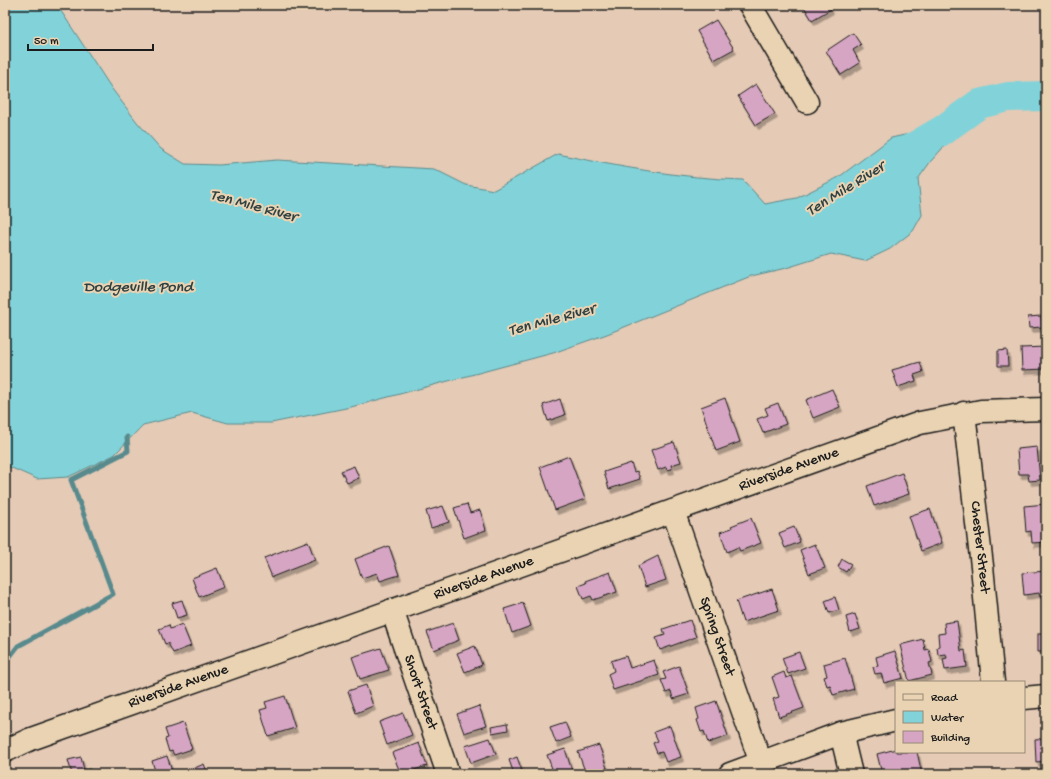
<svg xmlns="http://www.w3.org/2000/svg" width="1051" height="779" viewBox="0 0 1051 779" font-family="'Gochi Hand',sans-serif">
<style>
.water{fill:#82d3d9;stroke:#598a8d}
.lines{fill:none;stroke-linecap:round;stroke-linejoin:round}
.stream{stroke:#598a8d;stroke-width:5}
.river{stroke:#82d3d9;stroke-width:30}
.building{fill:#d6a5c3;stroke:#1c1c1c;filter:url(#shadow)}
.minor-casing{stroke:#1c1c1c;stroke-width:25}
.major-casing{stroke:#1c1c1c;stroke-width:25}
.minor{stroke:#e9d3b2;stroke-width:22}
.major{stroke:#e9d3b2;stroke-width:22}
.labels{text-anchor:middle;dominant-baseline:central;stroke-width:4;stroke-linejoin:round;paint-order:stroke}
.street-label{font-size:15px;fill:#1c1c1c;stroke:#e9d3b2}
.water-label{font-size:16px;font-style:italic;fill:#304142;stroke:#e9d3b2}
</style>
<defs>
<filter id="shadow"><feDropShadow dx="2.5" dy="4.5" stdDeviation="0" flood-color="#0004"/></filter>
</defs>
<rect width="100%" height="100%" fill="#e5cab5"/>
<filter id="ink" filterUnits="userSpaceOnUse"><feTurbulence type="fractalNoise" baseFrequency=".025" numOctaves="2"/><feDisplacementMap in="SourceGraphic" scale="8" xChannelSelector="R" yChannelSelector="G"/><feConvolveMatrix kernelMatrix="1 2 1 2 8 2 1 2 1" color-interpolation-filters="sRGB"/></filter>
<g filter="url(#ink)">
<!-- water -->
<path class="water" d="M5 5H57L112 89 137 122 161 149 185 164 219 165 277 160 434 169 466 185 494 190 558 154C619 167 680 178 743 180L765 204 797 198 839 177 891 138 927 130H943L949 141 931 161 918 179 922 215 913 231 890 249 865 261 831 254 786 268 751 276 607 334 553 353 351 407 271 423H228L192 413 143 425 114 455 68 477 37 479 5 465Z"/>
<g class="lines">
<!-- stream -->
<path class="stream" d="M5 663 18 646 113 594 71 480 128 451 127 437"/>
<!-- river -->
<path class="river" d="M907 151 943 130 979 104 1008 97 1046 96"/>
</g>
<!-- building -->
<g class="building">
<path d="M803 5H829L831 9 812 20Z"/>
<path d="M716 20 734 49 714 60 697 31Z"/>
<path d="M853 33 861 45 853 50 860 63 841 75 826 51Z"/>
<path d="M756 84 775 114 756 125 738 96Z"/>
<path d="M1041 316 1042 327 1029 328 1028 317Z"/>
<path d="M1046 347V369L1022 370 1021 348Z"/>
<path d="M1007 350 1008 366H998V351Z"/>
<path d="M920 362 923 372 914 375 916 381 898 387 892 370Z"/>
<path d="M832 389 840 407 813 418 806 400Z"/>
<path d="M725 398 740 442 716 451 701 407Z"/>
<path d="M560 399 565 415 548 421 543 405Z"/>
<path d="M778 403 786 424 763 433 757 419 768 415 765 408Z"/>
<path d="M674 442 681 462 671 465 672 469 667 470 666 467 658 470 651 450Z"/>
<path d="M1037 447 1040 480 1029 481 1028 474H1019L1017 449Z"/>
<path d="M569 456 585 499 555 510 540 467Z"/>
<path d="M631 463 634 472 637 471 640 479 609 489 604 472Z"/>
<path d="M354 466 359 478 347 483 341 471Z"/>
<path d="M902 473 909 494 874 506 867 486Z"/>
<path d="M467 504 470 513 480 510 486 530 464 538 454 508Z"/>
<path d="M1046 504V529H1043V535H1046V542L1032 543 1031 531 1026 532 1024 506Z"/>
<path d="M443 506 449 522 431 528 426 511Z"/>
<path d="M930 509 942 543 921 551 909 516Z"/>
<path d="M751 518 761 543 740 551 738 547 727 552 720 532 732 528 731 526Z"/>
<path d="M794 527 800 542 785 548 779 533Z"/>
<path d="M308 541 315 560 272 577 264 558Z"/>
<path d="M815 544 825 568 809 574 800 550Z"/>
<path d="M389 546 399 575 380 581 377 573 362 578 355 559Z"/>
<path d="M658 556 666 580 645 587 638 566Z"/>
<path d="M842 559 851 564 846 572 838 567Z"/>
<path d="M217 568 224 587 199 597 192 578Z"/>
<path d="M1046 571V596L1040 597 1039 593 1024 595 1022 573Z"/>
<path d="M610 572 617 592 593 600 591 596 583 599 578 586 586 583 585 581Z"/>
<path d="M772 589 779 610 743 622 736 601Z"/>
<path d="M835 597 839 610 829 613 825 601Z"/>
<path d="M182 600 187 615 177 618 172 603Z"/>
<path d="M523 603 531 626 512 633 504 609Z"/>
<path d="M855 614 860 629 850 632 846 617Z"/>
<path d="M690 620 696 637 660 650 656 638 665 635 663 629Z"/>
<path d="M957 621 961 651 965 650 967 667 945 670 943 659 947 658 946 654 938 655 937 647 939 646 938 634 945 633 944 623Z"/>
<path d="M453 623 459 640 434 650 427 632Z"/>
<path d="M182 624 191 646 173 653 168 643 165 644 159 629 169 625 170 629Z"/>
<rect x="1038" y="634" width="8" height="18"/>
<path d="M923 639 925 650 929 649 932 662 929 663 932 675 909 681 900 645Z"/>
<path d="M475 646 482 665 465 672 457 653Z"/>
<path d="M381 648 389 670 360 679 352 657Z"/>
<path d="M895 651 903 678 884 683 881 673 875 674 873 667 878 666 876 657Z"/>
<path d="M799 652 805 668 788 674 782 658Z"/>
<path d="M626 656 630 668 654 660 659 675 613 690 608 674 614 671 611 661Z"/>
<path d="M845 658 854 689 833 695 830 685 827 686 824 677 827 676 824 664Z"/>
<path d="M679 666 689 694 673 699 671 691 666 693 661 680 666 679 663 672Z"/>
<path d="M784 672 786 678 792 676 804 708 779 717 773 699 779 697 772 677Z"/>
<path d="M366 685 373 706 356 713 348 691Z"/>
<path d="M285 696 295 728 268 736 260 710 267 708 265 702Z"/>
<path d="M716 701 728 736 708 743 704 731 701 732 697 720 699 719 696 708Z"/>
<path d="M479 706 486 726 464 733 457 714Z"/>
<path d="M403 713 412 735 387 745 379 722Z"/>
<path d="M565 722 571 737 556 743 550 727Z"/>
<path d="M183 723 192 749 174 755 172 751 169 752 165 739 168 738 165 729Z"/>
<path d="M507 724 508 730 492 733 491 727Z"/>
<path d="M670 726 681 757 666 762 662 752 657 753 653 743 658 741 654 732Z"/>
<path d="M490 738 496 754 471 763 465 746Z"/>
<path d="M1046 738V761L1036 762 1035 739Z"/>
<path d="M419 743 427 766 401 774 392 753Z"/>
<path d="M599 745 609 774H586L578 752Z"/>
<path d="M565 749 573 774H554L547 755Z"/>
<path d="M896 749V752H917L922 774H882L877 754Z"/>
<path d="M167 756 173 774H156L152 761Z"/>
<path d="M81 757 84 770 90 769 91 774H72L68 760Z"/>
<path d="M517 757 523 774H514L509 760Z"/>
<path d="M204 764 208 774H192L190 770Z"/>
</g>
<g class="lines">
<!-- minor casing -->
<g class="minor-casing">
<g id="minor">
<path d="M750 5 807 102"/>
<path id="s1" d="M964 413 982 566 993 682"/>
<path id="s2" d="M673 511 761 763"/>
<path id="s3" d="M392 610 448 774"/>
<path d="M841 733 851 774"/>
<path id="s4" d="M5 751 31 739 920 423 981 411 1046 409"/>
</g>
</g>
<!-- major casing -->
<g class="major-casing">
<g id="major">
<path d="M1024 698 1046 696"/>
<path d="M730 774 841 733 896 720"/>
</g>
</g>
<!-- minor -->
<use href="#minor" class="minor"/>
<!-- major -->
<use href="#major" class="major"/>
</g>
</g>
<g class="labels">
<!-- street labels -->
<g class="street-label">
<text stroke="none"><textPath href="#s4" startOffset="833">Riverside Avenue</textPath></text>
<text stroke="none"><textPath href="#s1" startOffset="135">Chester Street</textPath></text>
<text stroke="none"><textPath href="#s4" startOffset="509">Riverside Avenue</textPath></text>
<text stroke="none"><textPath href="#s2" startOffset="133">Spring Street</textPath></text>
<text stroke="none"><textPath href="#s4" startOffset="185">Riverside Avenue</textPath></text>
<text stroke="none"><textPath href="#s3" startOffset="87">Short Street</textPath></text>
</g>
<!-- water labels -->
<g class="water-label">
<text transform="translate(846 190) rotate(-32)">Ten Mile River</text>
<text transform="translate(253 207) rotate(15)">Ten Mile River</text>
<text x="138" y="288">Dodgeville Pond</text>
<text transform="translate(552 321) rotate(-15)">Ten Mile River</text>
</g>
</g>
<!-- margin -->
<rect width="1051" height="779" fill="none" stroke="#e9d3b2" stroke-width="20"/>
<rect x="10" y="10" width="1031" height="759" fill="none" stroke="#1c1c1c" stroke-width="1.5" filter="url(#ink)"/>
<!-- legend -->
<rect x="895" y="681" width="130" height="72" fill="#e9d3b2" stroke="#978a76"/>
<rect x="903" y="694" width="20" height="6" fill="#e9d3b2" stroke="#978a76"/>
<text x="931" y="701" font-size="12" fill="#1c1c1c">Road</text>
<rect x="903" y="711" width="20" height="12" fill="#82d3d9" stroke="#978a76"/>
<text x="931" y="721" font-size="12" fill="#1c1c1c">Water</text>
<rect x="903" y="731" width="20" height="12" fill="#d6a5c3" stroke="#978a76"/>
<text x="931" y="741" font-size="12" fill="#1c1c1c">Building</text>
<!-- scale -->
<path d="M28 44v6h125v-6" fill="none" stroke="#1c1c1c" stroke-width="2"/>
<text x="34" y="44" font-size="12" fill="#1c1c1c" stroke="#e9d3b2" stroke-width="3" paint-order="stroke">50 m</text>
</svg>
